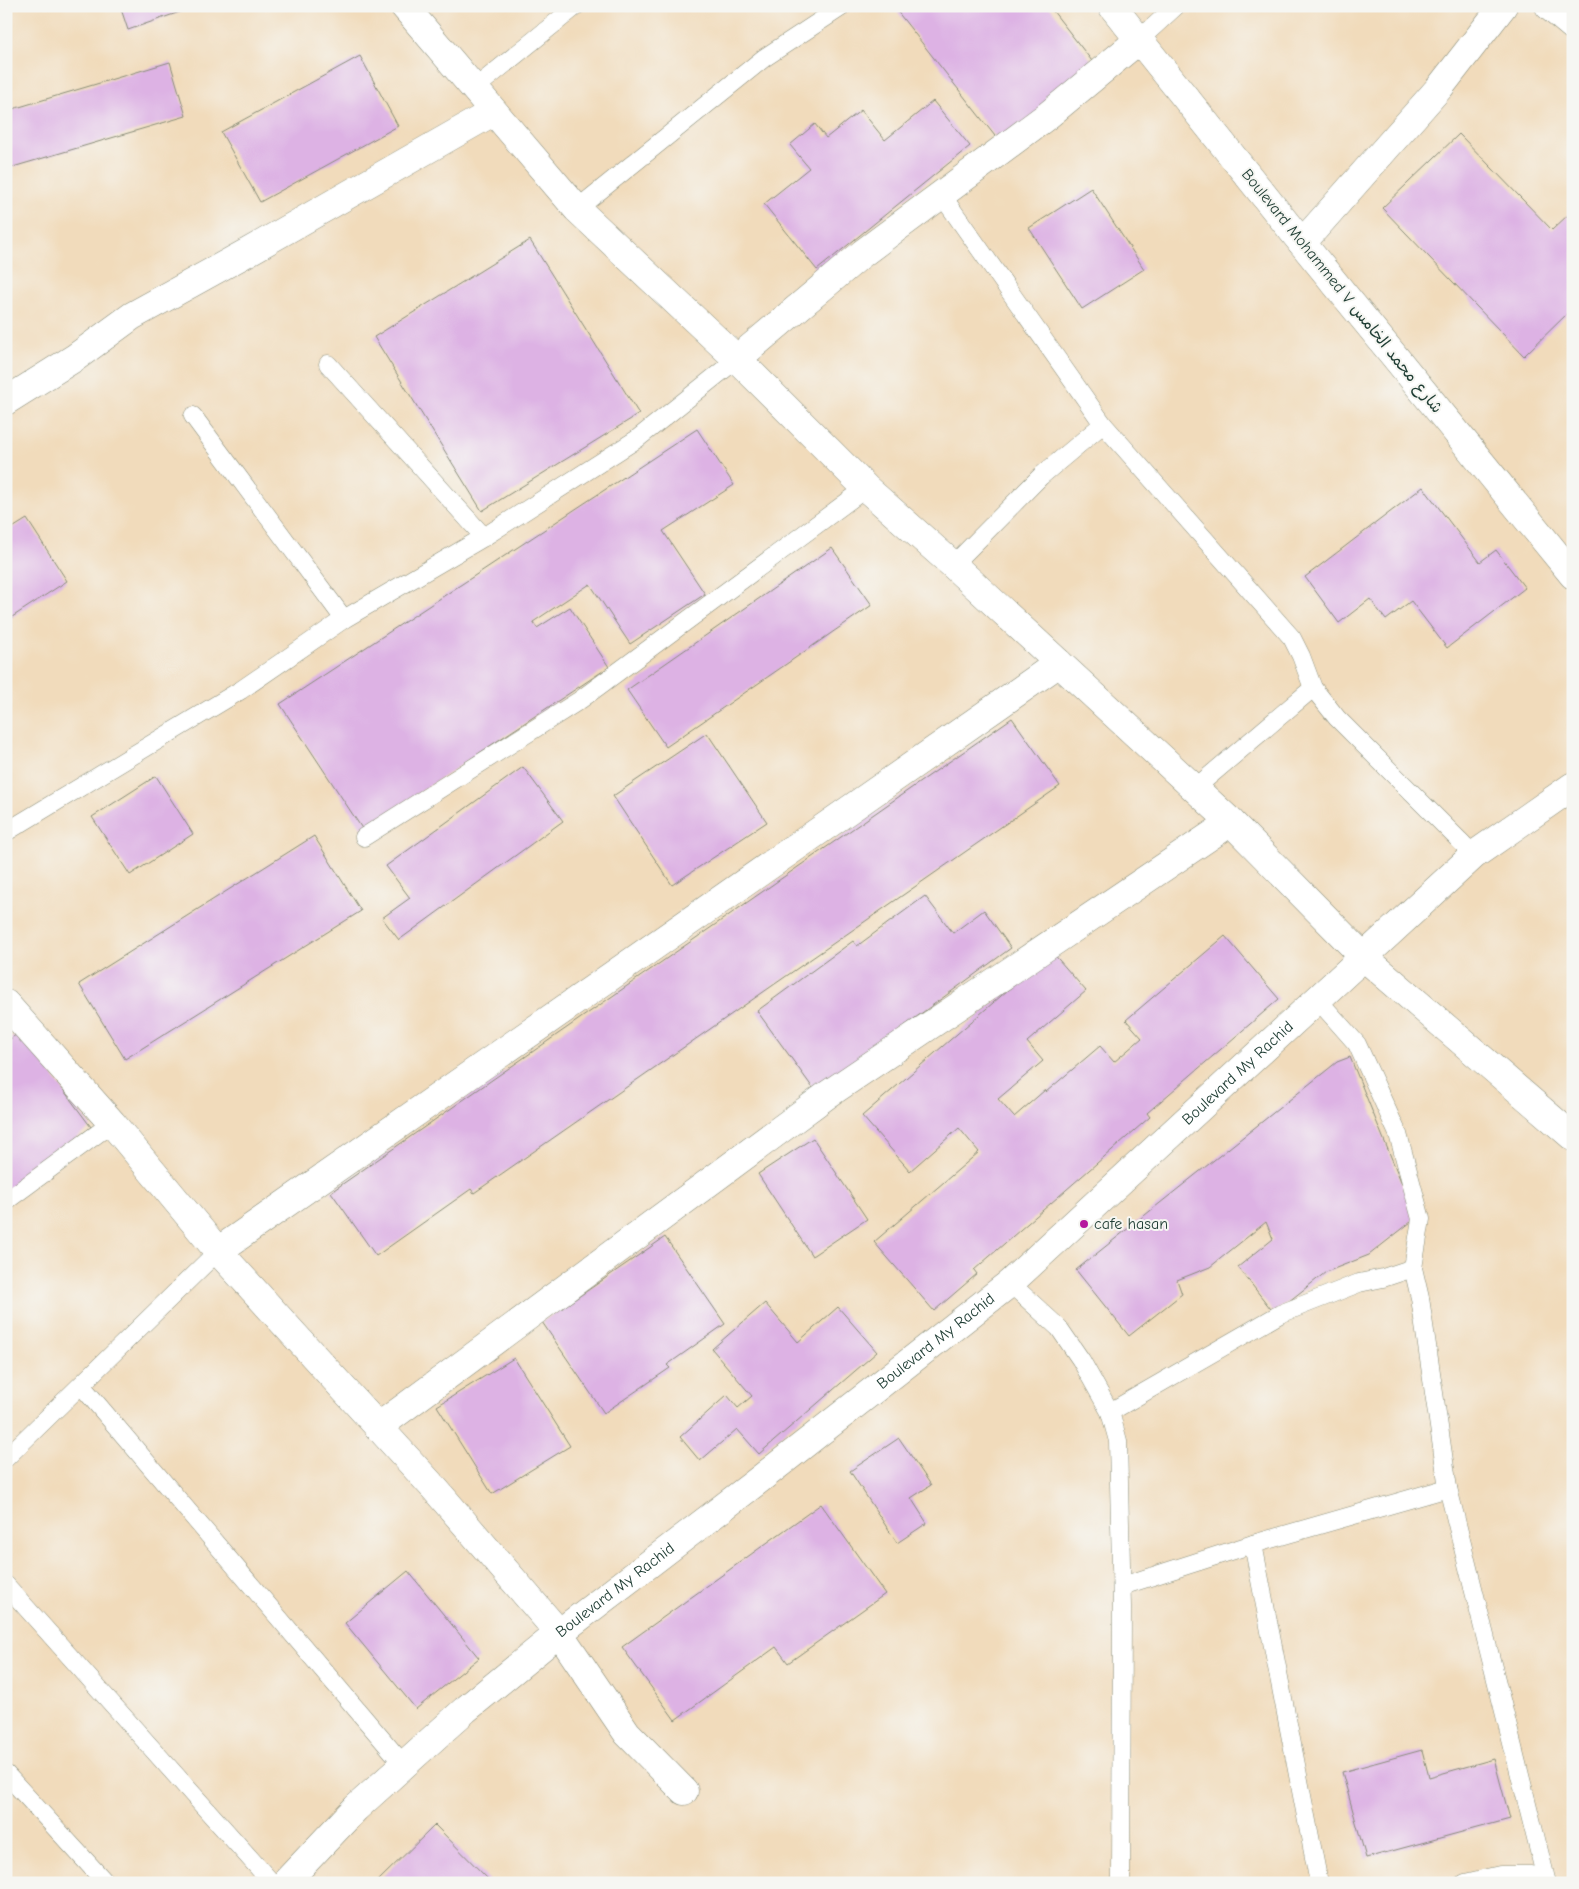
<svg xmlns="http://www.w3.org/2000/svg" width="1579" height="1889" viewBox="0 0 1579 1889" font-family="'Comic Neue','Playpen Sans Arabic',sans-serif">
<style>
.building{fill:#ddb2e4}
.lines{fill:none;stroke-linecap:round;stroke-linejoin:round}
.service-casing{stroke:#888c78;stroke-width:19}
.minor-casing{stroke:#888c78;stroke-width:29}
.tertiary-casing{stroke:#888c78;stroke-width:29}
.secondary-casing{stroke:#888c78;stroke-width:29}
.service{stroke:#fff;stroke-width:18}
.minor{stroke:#fff;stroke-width:28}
.tertiary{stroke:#fff;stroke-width:28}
.secondary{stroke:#fff;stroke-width:28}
.poi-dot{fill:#b5179e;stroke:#f6f6f2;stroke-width:2}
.labels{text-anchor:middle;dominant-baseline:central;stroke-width:4;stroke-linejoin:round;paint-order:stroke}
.street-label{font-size:16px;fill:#1f3d34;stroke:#f6f6f2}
.poi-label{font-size:16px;fill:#1f3d34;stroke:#f6f6f2;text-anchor:start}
</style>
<rect width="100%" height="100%" fill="#f6f6f2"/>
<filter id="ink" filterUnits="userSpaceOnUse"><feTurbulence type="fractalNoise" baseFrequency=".02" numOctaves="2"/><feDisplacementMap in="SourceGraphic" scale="10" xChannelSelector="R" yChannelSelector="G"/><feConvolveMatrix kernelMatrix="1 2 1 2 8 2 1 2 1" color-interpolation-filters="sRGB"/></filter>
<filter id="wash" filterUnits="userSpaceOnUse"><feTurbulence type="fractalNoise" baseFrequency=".0096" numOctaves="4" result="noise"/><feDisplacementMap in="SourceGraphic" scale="20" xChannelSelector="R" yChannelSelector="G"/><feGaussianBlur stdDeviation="1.12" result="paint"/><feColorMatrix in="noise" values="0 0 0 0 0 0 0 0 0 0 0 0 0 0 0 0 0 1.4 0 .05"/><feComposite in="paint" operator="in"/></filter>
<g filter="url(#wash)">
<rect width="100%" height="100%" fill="#f1dbbb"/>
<g id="blocks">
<!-- building -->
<g class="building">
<path d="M120 6H194V7L128 30Z"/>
<path d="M893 6H1049L1099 70 1002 145Z"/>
<path d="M360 56 398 126 260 202 221 132Z"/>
<path d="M170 62 186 116 6 169V111Z"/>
<path d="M933 101 970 146 817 270 764 204 809 168 790 145 815 124 826 138 861 110 885 140Z"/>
<path d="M1459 134 1552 230 1569 214 1573 219V308L1524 356 1382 208Z"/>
<path d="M1091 188 1144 269 1082 309 1029 228Z"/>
<path d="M530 240 639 414 482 511 374 337Z"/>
<path d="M697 429 734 485 663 531 705 594 630 644 590 584 533 622 537 628 570 607 609 667 363 830 280 704Z"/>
<path d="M1423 487 1480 562 1496 550 1525 588 1447 648 1411 601 1386 620 1370 599 1339 623 1305 577Z"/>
<path d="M27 519 67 581 6 621V532Z"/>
<path d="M832 548 872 605 666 747 627 690Z"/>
<path d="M1012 718 1060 786 474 1193 471 1189 376 1256 331 1192Z"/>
<path d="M707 733 767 822 672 885 613 796Z"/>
<path d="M523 767 563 821 399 940 382 918 410 898 386 866Z"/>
<path d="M156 776 193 834 130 875 92 817Z"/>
<path d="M314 836 361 911 125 1059 79 984Z"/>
<path d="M925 896 953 933 984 910 1011 948 815 1091 757 1011 853 941 857 946Z"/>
<path d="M1225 936 1279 999 1147 1113 1150 1117 974 1270 977 1274 934 1311 874 1242 979 1152 959 1128 910 1171 862 1116 1052 952 1086 991 1027 1042 1043 1061 998 1099 1014 1117 1045 1090 1046 1092 1100 1046 1114 1062 1142 1038 1126 1020Z"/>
<path d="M20 1032 91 1127 9 1190 6 1186V1042Z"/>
<path d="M1350 1057 1416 1218 1369 1255 1326 1272 1274 1313 1238 1267 1273 1239 1266 1222 1210 1267 1177 1280 1182 1294 1129 1336 1076 1270 1337 1062Z"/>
<path d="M813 1138 867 1219 812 1256 758 1174Z"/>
<path d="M665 1237 725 1324 667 1365 670 1368 604 1413 542 1322Z"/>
<path d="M765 1303 798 1342 838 1307 877 1352 759 1454 737 1429 700 1461 680 1437 727 1395 738 1408 752 1396 712 1349Z"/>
<path d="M514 1358 570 1446 492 1494 437 1406Z"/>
<path d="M899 1438 931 1485 911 1498 927 1523 897 1543 850 1471Z"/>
<path d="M821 1504 885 1594 788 1663 776 1647 675 1720 622 1647Z"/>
<path d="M408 1571 479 1658 416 1709 345 1623Z"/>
<path d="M1422 1750 1429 1777 1494 1759 1510 1819 1366 1858 1342 1772Z"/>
<path d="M435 1825 492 1883H376Z"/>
</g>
</g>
</g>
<g filter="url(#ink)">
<use href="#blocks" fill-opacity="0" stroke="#888c78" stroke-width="1"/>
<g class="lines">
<!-- service casing -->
<g class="service-casing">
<g id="service">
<path d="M1140 39 1176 6"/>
<path d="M474 89 576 6"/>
<path d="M941 194 1103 424 1292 638 1301 656 1313 688 1337 718 1474 855"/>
<path d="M577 209 764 58 843 6"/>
<path d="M328 364 484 537"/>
<path d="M193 416 344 619"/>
<path d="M953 565 1041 476 1103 424"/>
<path d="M1194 789 1313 688"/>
<path d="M6 832 241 690 344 619 484 537 637 439 737 359"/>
<path d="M364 837 580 700 866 488"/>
<path d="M1318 1000 1357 1044 1398 1134 1421 1219 1413 1268 1420 1298 1448 1488 1547 1883"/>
<path d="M6 1201 112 1123"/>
<path d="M1010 1283 1059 1328 1081 1360 1110 1412 1118 1441 1122 1607 1121 1883"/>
<path d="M81 1385 403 1764"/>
<path d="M1110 1412 1280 1314 1359 1283 1383 1278 1413 1268"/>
<path d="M6 1458 218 1251"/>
<path d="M1253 1544 1319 1883"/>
<path d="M6 1585 272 1883"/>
<path d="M1122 1586 1253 1544 1448 1488"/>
<path d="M6 1774 106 1883"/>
<path d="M1465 1883 1500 1875H1531L1543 1883"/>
</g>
</g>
<!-- minor casing -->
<g class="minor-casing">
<g id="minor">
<path d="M1549 6 1573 26"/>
<path d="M1302 243 1440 87 1503 6"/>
<path d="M737 359 863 253 1047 116 1140 39"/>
<path d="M6 401 76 357 132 316 246 253 493 112"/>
<path d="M6 1004 112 1123 218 1251 435 1489 559 1633 627 1733 684 1791"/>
<path d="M218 1251 1059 663"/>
<path d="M378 1427 827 1095 1231 822"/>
</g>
</g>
<!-- tertiary casing -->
<g class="tertiary-casing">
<g id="tertiary">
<path d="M404 6 577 209 737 359 866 488 953 565 1231 822 1365 958 1573 1137"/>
<path id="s1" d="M285 1883 356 1808 465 1710 559 1633 755 1483 1010 1283 1474 855 1573 786"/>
</g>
</g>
<!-- secondary casing -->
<g class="secondary-casing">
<path id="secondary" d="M1112 6 1302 243 1573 575"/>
</g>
<!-- service -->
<use href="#service" class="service"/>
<!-- minor -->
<use href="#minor" class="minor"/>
<!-- tertiary -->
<use href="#tertiary" class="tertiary"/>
<!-- secondary -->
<use href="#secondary" class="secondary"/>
</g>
</g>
<!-- markers -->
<circle class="poi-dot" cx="1084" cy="1224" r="5"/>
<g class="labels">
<!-- street labels -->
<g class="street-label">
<text transform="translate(1342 291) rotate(51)">Boulevard Mohammed V شارع محمد الخامس</text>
<text stroke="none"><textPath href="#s1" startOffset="1252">Boulevard My Rachid</textPath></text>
<text stroke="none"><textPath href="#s1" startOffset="848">Boulevard My Rachid</textPath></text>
<text stroke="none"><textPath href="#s1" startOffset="442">Boulevard My Rachid</textPath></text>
</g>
<!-- poi labels -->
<g class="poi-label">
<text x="1094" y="1224">cafe hasan</text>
</g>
</g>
<!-- margin -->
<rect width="1579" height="1889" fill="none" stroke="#f6f6f2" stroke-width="25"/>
</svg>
